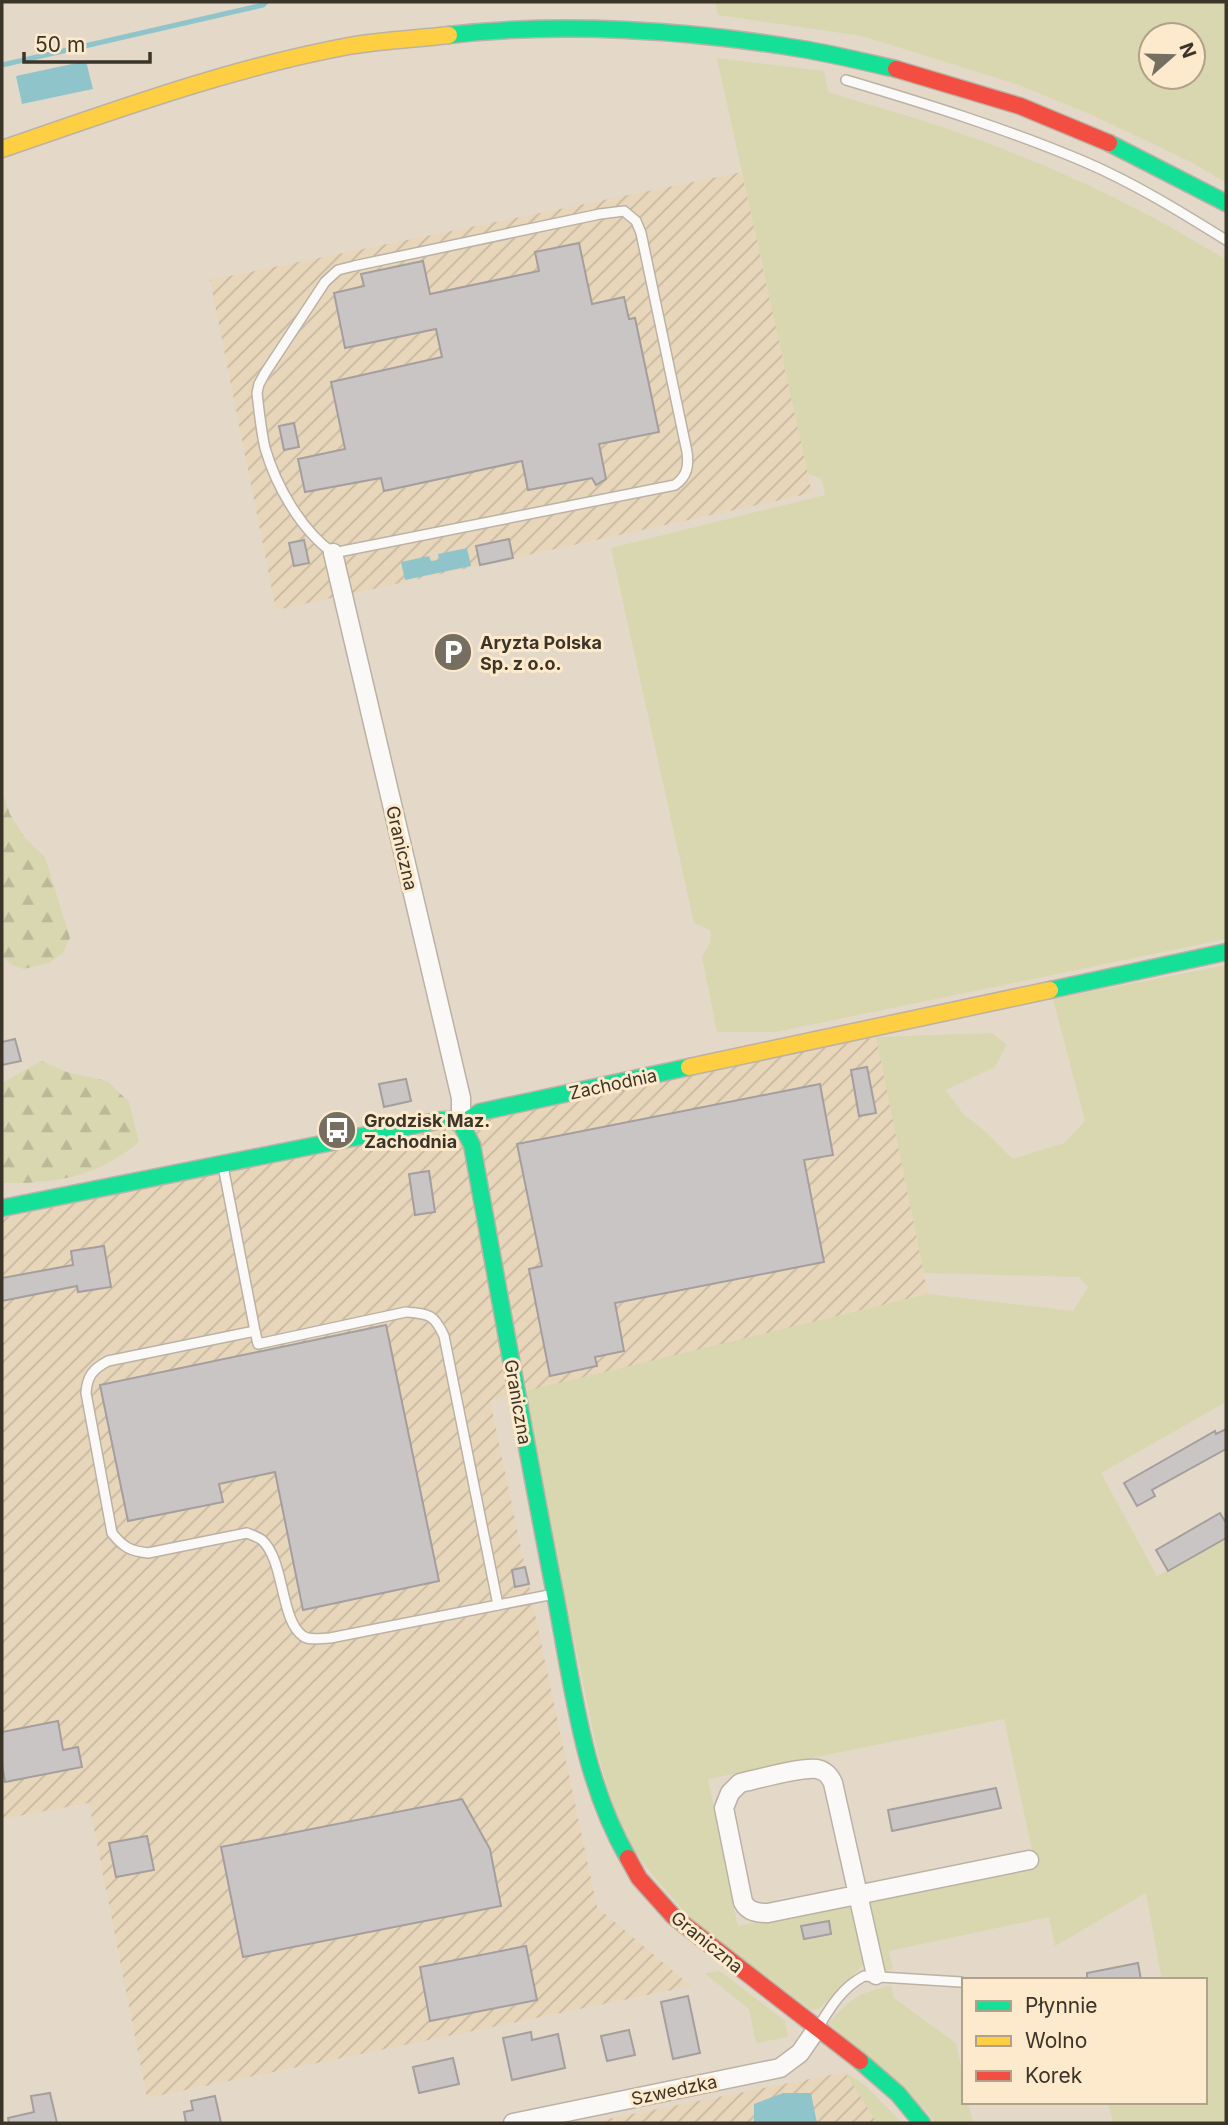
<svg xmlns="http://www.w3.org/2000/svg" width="1228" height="2125" viewBox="0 0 1228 2125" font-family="Inter,sans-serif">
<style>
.industrial{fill:url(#industrial-furrows)}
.grass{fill:#d9d7b0;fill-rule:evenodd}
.forest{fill:url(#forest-firs)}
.water{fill:#8fc5ca}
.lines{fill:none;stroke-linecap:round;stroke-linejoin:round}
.stream{stroke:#8fc5ca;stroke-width:5}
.building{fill:#cac5c5;stroke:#a49f9e;stroke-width:2}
.lane-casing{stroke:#bbb2a5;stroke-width:12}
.street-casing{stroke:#bbb2a5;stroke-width:21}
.fast-casing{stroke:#bbb2a5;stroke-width:19}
.slow-casing{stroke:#bbb2a5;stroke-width:19}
.jam-casing{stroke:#bbb2a5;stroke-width:19}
.lane{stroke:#fbf9f7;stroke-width:9}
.street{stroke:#fbf9f7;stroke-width:18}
.fast{stroke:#16e098;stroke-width:16}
.slow{stroke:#ffcf43;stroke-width:16}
.jam{stroke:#f24e42;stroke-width:16}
.labels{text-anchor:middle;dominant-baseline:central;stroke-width:6;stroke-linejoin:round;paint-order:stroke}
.poi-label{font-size:18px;font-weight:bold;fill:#3b3428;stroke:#fde9cb;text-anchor:start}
.street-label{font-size:18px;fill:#3b3428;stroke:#fde9cb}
</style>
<defs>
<pattern id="industrial-furrows" width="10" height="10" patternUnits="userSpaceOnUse" patternTransform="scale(1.75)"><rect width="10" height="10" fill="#e8d6bb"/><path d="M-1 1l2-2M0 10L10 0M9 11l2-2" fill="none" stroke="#c8b8a1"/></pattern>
<pattern id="forest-firs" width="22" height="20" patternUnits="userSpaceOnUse" patternTransform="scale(1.75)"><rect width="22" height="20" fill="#d9d7b0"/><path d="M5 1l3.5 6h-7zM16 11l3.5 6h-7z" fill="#bbb997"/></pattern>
</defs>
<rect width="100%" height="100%" fill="#e4d9c9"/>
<!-- industrial -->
<g class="industrial">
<path d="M742 172 812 493 276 610 210 280Z"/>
<path d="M876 1037 928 1294 490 1401 597 1907 691 1986 147 2098 89 1803 2 1819V1218Z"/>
<path d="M845 2072 878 2123H587Z"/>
</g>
<!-- grass -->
<g class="grass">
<path d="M715 2H1226V183L1195 164 1092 115 1016 84 862 36 718 15ZM1193 35V77H1151V35Z"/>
<path d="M717 58 824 71 828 92C869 105 911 116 951 130 1047 163 1140 206 1226 260V939L776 1032H717L702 957 710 943 711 931 694 923 611 548 825 495 822 479 808 474Z"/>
<path d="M1226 965V1402L1101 1473 1157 1576 1226 1536V2123H1113L1108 2102H1205V1980H1162L1146 1893 1055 1946 1049 1917 889 1951 893 1969 881 1973 863 1900 1035 1864 1004 1719 708 1779 738 1926 853 1902 865 1956 863 1965 819 2009 811 2010 688 1916 650 1872 625 1838 611 1800 598 1755 522 1392 928 1294 1073 1311 1088 1287 1079 1277 924 1273 876 1037 993 1033 1007 1045 995 1067 946 1090 963 1114 987 1133 1013 1159 1064 1143 1085 1121 1053 999Z"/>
<path d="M720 1971 785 2021 788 2037 756 2043 749 2009 704 1973Z"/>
<path d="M891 1985 894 1998 956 2043 964 2080V2102H968L973 2123H935L928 2113 829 2023C854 1996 855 1995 891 1985Z"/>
<path d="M845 2072 867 2087 902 2123H877Z"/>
</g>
<!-- forest -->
<g class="forest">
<path d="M2 791 10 814 25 838 45 857 70 938 63 953 49 963 23 969 10 964 2 956Z"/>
<path d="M41 1061 67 1072 107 1081 129 1102 139 1142C97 1177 55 1184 2 1183V1083Z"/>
</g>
<!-- water -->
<g class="water">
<path d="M86 61 93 89 22 104 16 76Z"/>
<path d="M467 548 471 566 405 580 401 562 429 556 431 561 439 560 438 554Z"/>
<path d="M783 2093H811L817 2123H754V2104Z"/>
</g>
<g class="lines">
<!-- stream -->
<path class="stream" d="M2 65 263 5 266 2"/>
</g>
<!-- building -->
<g class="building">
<path d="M579 243 592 304 624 297 629 319 635 318 659 432 599 444 606 479 596 485 592 478 528 490 522 461 384 491 381 478 305 492 298 459 345 449 331 382 442 357 436 329 345 348 334 293 364 286 361 274 423 261 430 294 539 271 535 252Z"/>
<path d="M294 423 299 447 284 450 279 426Z"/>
<path d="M509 539 513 558 480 565 476 546Z"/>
<path d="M304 540 309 563 294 566 289 543Z"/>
<path d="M15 1039 21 1061 2 1065V1042Z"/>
<path d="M867 1067 876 1113 859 1116 851 1070Z"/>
<path d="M406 1079 411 1101 384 1107 379 1084Z"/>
<path d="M820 1084 833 1155 804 1160 824 1262 615 1303 624 1351 595 1357 597 1366 550 1376 529 1269 542 1266 517 1144Z"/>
<path d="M429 1171 435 1212 415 1215 409 1174Z"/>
<path d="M104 1246 111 1287 78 1292 77 1286 2 1301V1278L73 1265 71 1251Z"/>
<path d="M386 1325 439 1581 303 1610 275 1472 219 1484 223 1502 128 1521 100 1385Z"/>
<path d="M1226 1429V1449L1152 1490 1155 1496 1137 1506 1124 1483 1215 1431 1216 1434Z"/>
<path d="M1220 1513 1226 1523V1538L1168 1571 1156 1550Z"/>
<path d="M525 1567 529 1584 515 1587 512 1570Z"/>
<path d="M58 1721 63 1750 78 1747 82 1767 5 1782 2 1765V1732Z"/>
<path d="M996 1788 1001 1808 892 1831 888 1810Z"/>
<path d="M462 1799 490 1849 501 1906 243 1957 221 1847Z"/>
<path d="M147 1836 154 1870 116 1877 109 1843Z"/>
<path d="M829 1921 831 1934 804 1939 801 1926Z"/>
<path d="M526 1946 537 2000 430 2021 420 1967Z"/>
<path d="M1138 1963 1141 1980H1087V1973Z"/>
<path d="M688 1996 700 2053 673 2059 661 2002Z"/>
<path d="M629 2030 635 2055 607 2061 601 2036Z"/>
<path d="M531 2032 532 2040 558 2034 565 2068 512 2080 503 2038Z"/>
<path d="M453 2058 459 2084 419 2093 413 2067Z"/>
<path d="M50 2093 57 2123H9L8 2118 34 2112 31 2096Z"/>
<path d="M215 2096 221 2123H186L184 2112 193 2110 191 2101Z"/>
</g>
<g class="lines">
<!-- lane casing -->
<g class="lane-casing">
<g id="lane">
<path d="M846 80C927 104 1007 129 1085 162 1134 183 1181 212 1226 240"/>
<path d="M624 211 636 221 641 233 687 452C689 467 687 476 675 485L333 553C301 530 276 486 265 448 261 430 259 411 257 393L259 384 265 373 325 282 338 270 354 266 600 214Z"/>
<path d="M223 1166 255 1331 108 1361C93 1369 87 1376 86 1393L112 1533C123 1547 130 1551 148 1553L247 1533C252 1535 258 1537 262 1540 285 1561 280 1620 303 1636 310 1641 321 1638 330 1638L554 1594"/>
<path d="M255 1331 258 1344 406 1312C429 1314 434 1314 444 1336L498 1605"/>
<path d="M819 2026C831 2006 843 1987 864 1976L961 1982"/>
</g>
</g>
<!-- street casing -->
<g class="street-casing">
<g id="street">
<path d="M333 553 461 1098V1124"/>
<path d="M876 1975 833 1783C830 1776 826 1771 817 1769 801 1767 758 1779 740 1783L730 1793 724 1808 743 1902C748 1912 758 1913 768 1913L1029 1860"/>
<path d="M513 2123 780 2068 800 2053 818 2027"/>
</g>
</g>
<!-- fast casing -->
<g class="fast-casing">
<g id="fast">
<path d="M449 35C562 22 690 30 802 49 833 54 865 62 896 69"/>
<path d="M1109 143 1226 203"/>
<path d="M1050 990 1226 952"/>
<path d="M461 1124 472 1145C499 1293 525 1441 554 1589 572 1679 581 1777 628 1858"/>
<path d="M2 1208 442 1120H452L461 1124 480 1112 689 1067"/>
<path d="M860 2061 898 2094 922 2123"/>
</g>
</g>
<!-- slow casing -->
<g class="slow-casing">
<g id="slow">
<path d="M2 149C116 110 230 68 349 46 382 40 416 39 449 35"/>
<path d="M689 1067 1050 990"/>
</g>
</g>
<!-- jam casing -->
<g class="jam-casing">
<g id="jam">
<path d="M896 69 1020 106 1109 143"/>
<path d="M628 1858 639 1878 673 1916 860 2061"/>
</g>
</g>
<!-- lane -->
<use href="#lane" class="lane"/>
<!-- street -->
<use href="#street" class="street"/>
<!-- fast -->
<use href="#fast" class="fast"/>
<!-- slow -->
<use href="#slow" class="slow"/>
<!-- jam -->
<use href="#jam" class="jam"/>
</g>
<!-- icons -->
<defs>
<g id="parking-disc" transform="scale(2.0125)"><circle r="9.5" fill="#766e60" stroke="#fde9cb"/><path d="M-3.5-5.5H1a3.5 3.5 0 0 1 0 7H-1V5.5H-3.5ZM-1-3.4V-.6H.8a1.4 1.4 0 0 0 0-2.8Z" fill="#fff"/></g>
<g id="bus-disc" transform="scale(2.0125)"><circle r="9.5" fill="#766e60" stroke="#fde9cb"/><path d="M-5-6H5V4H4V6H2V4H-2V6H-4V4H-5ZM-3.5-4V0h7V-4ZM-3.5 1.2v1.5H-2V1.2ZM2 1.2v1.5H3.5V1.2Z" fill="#fff"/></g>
</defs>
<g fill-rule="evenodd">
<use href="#parking-disc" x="453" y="652"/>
<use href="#bus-disc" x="337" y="1130"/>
</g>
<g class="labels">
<!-- poi labels -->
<g class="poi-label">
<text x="480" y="642">Aryzta Polska<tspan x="480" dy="21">Sp. z o.o.</tspan></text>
<text x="364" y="1120">Grodzisk Maz.<tspan x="364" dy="21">Zachodnia</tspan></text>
</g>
<!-- street labels -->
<g class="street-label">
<text transform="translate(402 848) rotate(77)">Graniczna</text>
<text transform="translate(613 1084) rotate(-12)">Zachodnia</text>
<text transform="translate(518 1402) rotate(80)">Graniczna</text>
<text transform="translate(707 1942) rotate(39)">Graniczna</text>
<text transform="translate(674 2090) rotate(-12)">Szwedzka</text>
</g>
</g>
<!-- border -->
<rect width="1228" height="2125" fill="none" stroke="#3b3428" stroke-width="7"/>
<!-- legend -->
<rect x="962" y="1978" width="245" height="126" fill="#fde9cb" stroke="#afa18a" stroke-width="2"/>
<rect x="976" y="2001" width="35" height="10" fill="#16e098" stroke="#afa18a" stroke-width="2"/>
<text x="1025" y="2013" font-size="21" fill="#3b3428">Płynnie</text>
<rect x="976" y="2036" width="35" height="10" fill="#ffcf43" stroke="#afa18a" stroke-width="2"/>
<text x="1025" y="2048" font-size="21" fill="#3b3428">Wolno</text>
<rect x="976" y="2071" width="35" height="10" fill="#f24e42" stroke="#afa18a" stroke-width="2"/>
<text x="1025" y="2083" font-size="21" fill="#3b3428">Korek</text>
<!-- north arrow -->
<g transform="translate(1172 56) rotate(70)"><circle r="33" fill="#fde9cb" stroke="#afa18a" stroke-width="2"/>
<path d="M0-5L12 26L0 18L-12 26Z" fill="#766e60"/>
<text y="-10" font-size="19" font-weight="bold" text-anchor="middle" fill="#3b3428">N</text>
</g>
<!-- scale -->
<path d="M24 52v10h126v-10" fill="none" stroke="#3b3428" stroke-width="3.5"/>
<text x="35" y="52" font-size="21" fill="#3b3428" stroke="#fde9cb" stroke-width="5" paint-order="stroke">50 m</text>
</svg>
